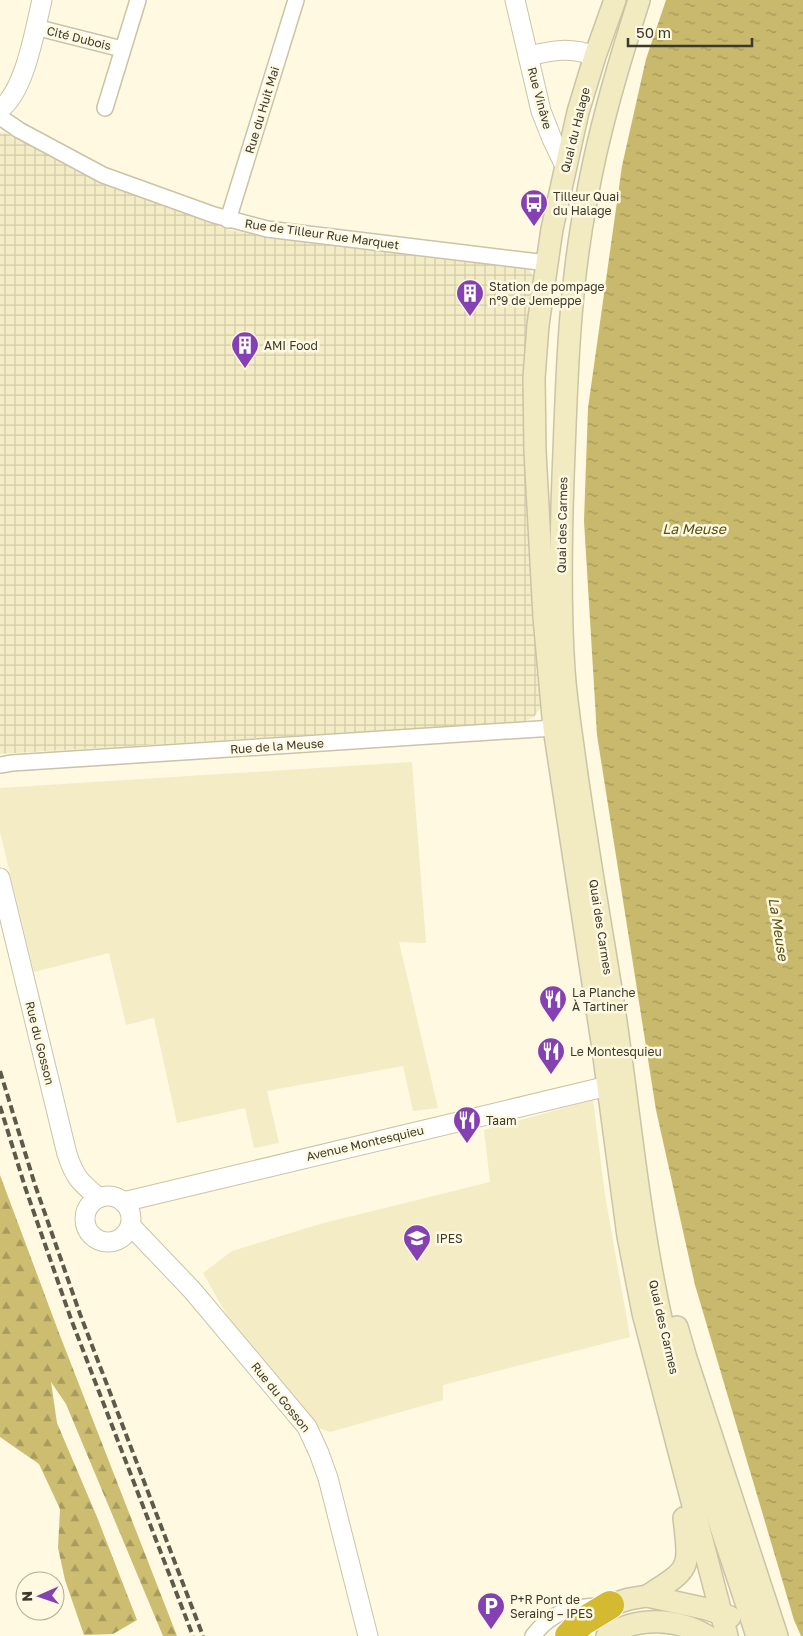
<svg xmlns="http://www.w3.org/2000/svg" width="803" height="1636" viewBox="0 0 803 1636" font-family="'Golos Text',sans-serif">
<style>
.built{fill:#f4ecc5}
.industrial{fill:url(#industrial-grid)}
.forest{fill:url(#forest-firs)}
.water{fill:url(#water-ripples)}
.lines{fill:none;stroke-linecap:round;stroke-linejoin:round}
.minor-casing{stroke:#cac4a6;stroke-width:18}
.tertiary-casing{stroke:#cac4a6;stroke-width:21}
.secondary-casing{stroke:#cac4a6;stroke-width:24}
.motorway-casing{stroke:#fff;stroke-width:30}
.minor{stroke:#fff;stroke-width:15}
.tertiary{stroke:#fff;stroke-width:19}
.secondary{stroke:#f2eac1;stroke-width:21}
.motorway{stroke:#d3ba31;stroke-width:28}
.rail{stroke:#5c5a4b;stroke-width:4;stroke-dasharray:8 4;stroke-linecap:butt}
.labels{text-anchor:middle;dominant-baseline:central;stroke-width:5;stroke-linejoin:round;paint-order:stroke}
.street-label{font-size:12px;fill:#3b392d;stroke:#fef9e0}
.poi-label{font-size:12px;fill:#3b392d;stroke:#fef9e0;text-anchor:start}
.water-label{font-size:14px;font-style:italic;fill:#584d12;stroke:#fef9e0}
</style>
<defs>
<pattern id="industrial-grid" width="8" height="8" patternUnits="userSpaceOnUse" patternTransform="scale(1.25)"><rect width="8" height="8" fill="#f4ecc5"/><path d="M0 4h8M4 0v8" fill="none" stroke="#d2cbaa"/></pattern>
<pattern id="forest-firs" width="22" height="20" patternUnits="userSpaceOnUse" patternTransform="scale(1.25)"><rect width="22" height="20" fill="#ccbd71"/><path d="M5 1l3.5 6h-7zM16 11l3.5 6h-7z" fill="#a79b5d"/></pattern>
<pattern id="water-ripples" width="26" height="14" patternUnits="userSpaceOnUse" patternTransform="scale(1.25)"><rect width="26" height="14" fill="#c8b96c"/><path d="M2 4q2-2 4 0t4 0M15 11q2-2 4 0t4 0" fill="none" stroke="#a49759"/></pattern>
</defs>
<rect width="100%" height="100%" fill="#fef9e0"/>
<!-- built -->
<g class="built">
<path d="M412 762 426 943 399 942 438 1108 413 1111 403 1066 267 1091 279 1143 254 1148 245 1108 177 1123 154 1018 126 1025 109 953 34 972 0 832V788Z"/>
<path d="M593 1100 605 1195 630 1337 443 1385V1400L330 1432 313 1426 237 1333 203 1273 232 1251 320 1224 490 1182 484 1130Z"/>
</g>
<!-- industrial -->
<path class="industrial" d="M0 132 15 136 75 170 111 186 234 231 256 235 529 269 534 277 529 317 542 701 540 708 534 717 525 721 486 724 0 754Z"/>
<!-- forest -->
<path class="forest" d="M0 1175 59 1333 177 1636H163L66 1404 51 1382 57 1423 97 1517 137 1620 113 1634 84 1635 65 1580 58 1548 60 1509 39 1464 0 1437Z"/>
<!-- water -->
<path class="water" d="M666 0H803V1636H801L794 1620 695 1285 656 1110 597 735 584 521 588 408 622 166 646 59Z"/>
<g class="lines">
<!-- minor casing -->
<g class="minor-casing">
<g id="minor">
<path d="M35 27 122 49"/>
<path d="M105 108 138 0"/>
<path d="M0 117 19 130 103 175 214 215 267 229 547 263"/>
<path d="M228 220 296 0"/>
<path d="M0 765 12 763 554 728"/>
<path d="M533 1636C551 1612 572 1606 601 1606"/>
</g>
</g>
<!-- tertiary casing -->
<g class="tertiary-casing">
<g id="tertiary">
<path d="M515 0 541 111 552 139 565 166"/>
<path d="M528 56C554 50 570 47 595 56"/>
<path d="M0 109C25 92 35 29 42 0"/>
<path d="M0 878 67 1154C75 1178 80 1182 99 1198"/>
<circle cx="108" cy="1219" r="23"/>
<path d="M123 1202 608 1086"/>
<path d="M131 1226 192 1290 307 1427 319 1453 328 1478 368 1636"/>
</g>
</g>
<!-- secondary casing -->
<g class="secondary-casing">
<g id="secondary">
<path d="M615 0 595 56 578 112 552 229 538 325 534 378 535 451 544 617 554 728 602 1042 628 1236 643 1313 727 1636"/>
<path d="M639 0C618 66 598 133 586 202 570 285 567 369 564 452 561 524 559 597 564 670 566 700 571 731 575 761 586 841 600 921 613 1001 628 1100 637 1201 657 1299 680 1414 721 1525 757 1636"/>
<path d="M677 1327 686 1358 777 1636"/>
<path d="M647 1596C691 1568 690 1570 684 1518"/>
<path d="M610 1605 629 1599 647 1596 707 1609 730 1617"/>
<path d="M607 1636C637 1616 677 1618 707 1636"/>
</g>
</g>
<!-- motorway casing -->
<g class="motorway-casing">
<path id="motorway" d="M569 1636 582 1622 610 1605"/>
</g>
<!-- minor -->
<use href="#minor" class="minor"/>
<!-- tertiary -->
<use href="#tertiary" class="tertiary"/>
<!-- secondary -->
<use href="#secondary" class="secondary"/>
<!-- motorway -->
<use href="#motorway" class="motorway"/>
<!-- rail -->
<g class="rail">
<path d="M0 1071 35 1185 80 1314 203 1636"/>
<path d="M0 1106 25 1187 71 1319 193 1636"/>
</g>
</g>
<!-- icons -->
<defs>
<g id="bus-pin" transform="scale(1.4375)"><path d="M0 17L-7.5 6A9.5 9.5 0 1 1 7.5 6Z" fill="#8541b4" stroke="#fef9e0"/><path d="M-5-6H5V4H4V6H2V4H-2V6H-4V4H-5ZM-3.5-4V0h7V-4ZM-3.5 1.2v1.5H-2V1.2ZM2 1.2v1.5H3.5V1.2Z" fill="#fff"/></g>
<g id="building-pin" transform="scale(1.4375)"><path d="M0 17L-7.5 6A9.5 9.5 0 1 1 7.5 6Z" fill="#8541b4" stroke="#fef9e0"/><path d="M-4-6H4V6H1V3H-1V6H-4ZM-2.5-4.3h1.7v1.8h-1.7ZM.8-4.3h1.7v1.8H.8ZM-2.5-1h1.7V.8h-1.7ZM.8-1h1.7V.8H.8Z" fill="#fff"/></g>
<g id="restaurant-pin" transform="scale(1.4375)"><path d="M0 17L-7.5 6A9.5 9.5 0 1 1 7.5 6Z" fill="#8541b4" stroke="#fef9e0"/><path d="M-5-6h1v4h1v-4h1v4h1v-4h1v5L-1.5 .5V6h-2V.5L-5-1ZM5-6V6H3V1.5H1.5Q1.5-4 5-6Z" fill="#fff"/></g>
<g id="school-pin" transform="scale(1.4375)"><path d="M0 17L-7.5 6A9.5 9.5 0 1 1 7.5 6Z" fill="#8541b4" stroke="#fef9e0"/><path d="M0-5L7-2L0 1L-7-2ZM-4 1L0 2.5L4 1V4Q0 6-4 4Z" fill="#fff"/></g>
<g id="parking-pin" transform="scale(1.4375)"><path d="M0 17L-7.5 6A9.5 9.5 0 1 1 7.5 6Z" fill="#8541b4" stroke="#fef9e0"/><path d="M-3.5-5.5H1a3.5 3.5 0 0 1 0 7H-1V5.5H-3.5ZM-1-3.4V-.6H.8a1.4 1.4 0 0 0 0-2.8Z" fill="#fff"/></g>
</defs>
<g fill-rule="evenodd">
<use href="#bus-pin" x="534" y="203"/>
<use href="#building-pin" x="470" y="293"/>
<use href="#building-pin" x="245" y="345"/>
<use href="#restaurant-pin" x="553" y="999"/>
<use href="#restaurant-pin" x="551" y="1051"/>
<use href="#restaurant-pin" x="467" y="1120"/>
<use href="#school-pin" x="417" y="1238"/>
<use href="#parking-pin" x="491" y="1606"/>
</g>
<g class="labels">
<!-- street labels -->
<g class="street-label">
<text transform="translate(79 38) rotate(14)">Cité Dubois</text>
<text transform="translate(540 98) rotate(75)">Rue Vinâve</text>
<text transform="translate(262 110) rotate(-73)">Rue du Huit Mai</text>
<text transform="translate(575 130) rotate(-76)">Quai du Halage</text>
<text transform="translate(322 234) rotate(8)">Rue de Tilleur Rue Marquet</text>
<text transform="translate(562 525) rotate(-89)">Quai des Carmes</text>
<text transform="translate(277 746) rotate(-4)">Rue de la Meuse</text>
<text transform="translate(601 927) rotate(81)">Quai des Carmes</text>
<text transform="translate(40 1043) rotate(76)">Rue du Gosson</text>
<text transform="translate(365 1143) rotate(-13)">Avenue Montesquieu</text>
<text transform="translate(664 1327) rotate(77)">Quai des Carmes</text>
<text transform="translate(281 1397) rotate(51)">Rue du Gosson</text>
</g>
<!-- poi labels -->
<g class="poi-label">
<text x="553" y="196">Tilleur Quai<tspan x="553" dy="14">du Halage</tspan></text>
<text x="489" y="286">Station de pompage<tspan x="489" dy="14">n°9 de Jemeppe</tspan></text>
<text x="264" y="345">AMI Food</text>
<text x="572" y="992">La Planche<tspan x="572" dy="14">À Tartiner</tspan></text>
<text x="570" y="1051">Le Montesquieu</text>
<text x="486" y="1120">Taam</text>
<text x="436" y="1238">IPES</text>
<text x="510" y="1599">P+R Pont de<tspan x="510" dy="14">Seraing – IPES</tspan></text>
</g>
<!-- water labels -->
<g class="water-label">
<text x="694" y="528">La Meuse</text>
<text transform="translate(779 929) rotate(81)">La Meuse</text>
</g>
</g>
<!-- north arrow -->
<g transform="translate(40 1596) rotate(268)"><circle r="24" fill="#fef9e0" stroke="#b0ac98"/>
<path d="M0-4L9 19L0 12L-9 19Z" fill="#8541b4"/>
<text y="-8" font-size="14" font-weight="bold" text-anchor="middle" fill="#3b392d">N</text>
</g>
<!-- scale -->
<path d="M628 38v8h124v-8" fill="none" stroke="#3b392d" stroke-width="2.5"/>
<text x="636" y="38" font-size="15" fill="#3b392d" stroke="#fef9e0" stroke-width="4" paint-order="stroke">50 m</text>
</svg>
